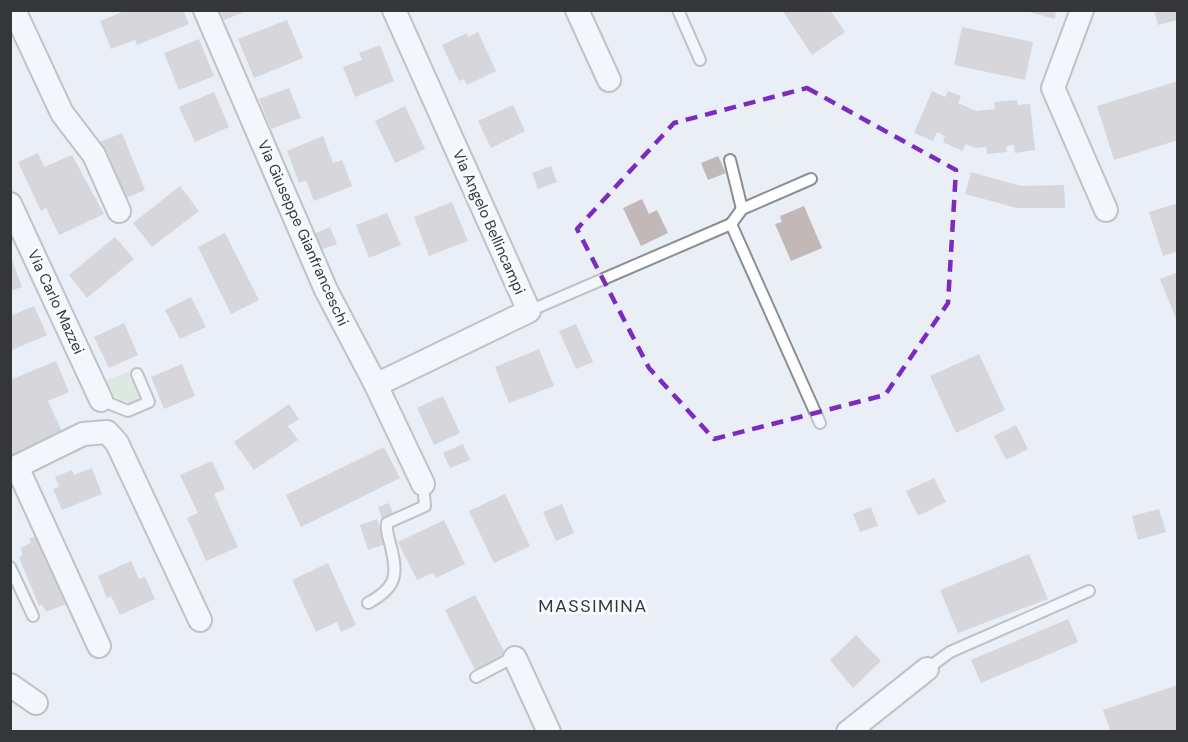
<svg xmlns="http://www.w3.org/2000/svg" width="1188" height="742" viewBox="0 0 1188 742" font-family="'DM Sans',sans-serif">
<style>
.green{fill:#c9e2c5}
.building{fill:#c2b8b8}
.lines{fill:none;stroke-linecap:round;stroke-linejoin:round}
.service-casing{stroke:#8b8e95;stroke-width:14}
.minor-casing{stroke:#8b8e95;stroke-width:26}
.service{stroke:#fff;stroke-width:10}
.minor{stroke:#fff;stroke-width:22}
.marked{fill:none;stroke:#7b2cbf;stroke-width:4.5;stroke-dasharray:12 8;stroke-linejoin:round}
.labels{text-anchor:middle;dominant-baseline:central;stroke-width:6;stroke-linejoin:round;paint-order:stroke}
.street-label{font-size:15px;fill:#353639;stroke:#fafbfe}
.quarter-label{font-size:18px;letter-spacing:1.5px;fill:#353639;stroke:#fafbfe}
</style>
<rect width="100%" height="100%" fill="#eaeef5"/>
<!-- green -->
<path class="green" d="M131 371 142 399 130 403 110 395 104 381Z"/>
<!-- building -->
<g class="building">
<path d="M127 10H183L189 24 137 45 135 40 111 49 100 21Z"/>
<path d="M220 10H247V11L224 20Z"/>
<path d="M782 10H830L845 32 812 55Z"/>
<path d="M1022 10H1056L1055 19Z"/>
<path d="M1154 10H1178V20L1158 25Z"/>
<path d="M287 20 303 58 254 78 238 39Z"/>
<path d="M962 27 1033 42 1025 80 954 65Z"/>
<path d="M478 32 496 71 467 85 464 79 459 81 442 45 467 33 468 37Z"/>
<path d="M199 39 214 76 179 90 164 53Z"/>
<path d="M380 45 394 81 355 97 343 67 362 60 359 53Z"/>
<path d="M1178 81V140L1114 160 1097 106Z"/>
<path d="M289 88 301 118 271 129 259 99Z"/>
<path d="M932 91 945 97 948 91 961 96 958 103 976 111 995 109 994 102 1017 100 1018 105 1030 104 1035 150 1015 153 1014 145 1006 146 1007 152 987 154 986 147 975 148 966 144 962 151 943 142 945 136 937 132 933 141 914 133Z"/>
<path d="M214 92 229 127 195 142 179 107Z"/>
<path d="M513 105 525 131 491 148 478 121Z"/>
<path d="M405 106 425 149 395 163 375 121Z"/>
<path d="M122 133 145 190 121 200 97 143Z"/>
<path d="M323 136 333 163 342 160 352 186 314 201 306 180 299 183 287 151Z"/>
<path d="M38 153 44 167 72 155 104 214 59 235 46 208 41 211 18 162Z"/>
<path d="M718 156 726 173 708 180 701 163Z"/>
<path d="M551 166 557 182 538 189 532 173Z"/>
<path d="M971 172 1021 186 1064 185 1065 208H1017L965 194Z"/>
<path d="M180 186 199 211 152 247 133 223Z"/>
<path d="M642 199 649 214 657 210 668 233 641 246 623 208Z"/>
<path d="M452 202 468 241 429 256 414 217Z"/>
<path d="M1178 203V251L1163 256 1149 212Z"/>
<path d="M804 206 822 248 791 261 775 224 782 222 780 216Z"/>
<path d="M387 213 401 245 369 258 356 225Z"/>
<path d="M330 227 337 244 320 250 314 234Z"/>
<path d="M225 233 259 300 231 314 198 247Z"/>
<path d="M115 237 134 259 87 298 69 275Z"/>
<path d="M12 260 22 287 10 291V261Z"/>
<path d="M1178 272V321H1177L1160 279Z"/>
<path d="M191 297 206 327 180 339 165 310Z"/>
<path d="M34 306 47 335 12 350 10 316Z"/>
<path d="M124 323 138 355 109 368 94 337Z"/>
<path d="M576 324 593 362 576 369 559 331Z"/>
<path d="M539 349 554 386 509 403 495 367Z"/>
<path d="M979 354 1005 410 956 433 930 376Z"/>
<path d="M56 361 69 392 48 401 63 434 10 456V380Z"/>
<path d="M182 364 195 396 164 409 151 377Z"/>
<path d="M443 396 460 433 434 445 417 408Z"/>
<path d="M289 404 299 419 288 426 298 440 254 470 234 442Z"/>
<path d="M1016 425 1028 449 1006 460 994 436Z"/>
<path d="M463 444 470 460 450 468 443 453Z"/>
<path d="M384 447 400 478 301 527 286 495Z"/>
<path d="M212 461 225 489 214 494 238 547 206 561 187 518 198 513 180 475Z"/>
<path d="M92 468 102 494 62 510 53 489 59 487 55 477 72 470 74 475Z"/>
<path d="M934 478 946 502 918 516 906 491Z"/>
<path d="M505 494 530 546 494 563 469 511Z"/>
<path d="M389 503 393 514 382 518 378 507Z"/>
<path d="M562 504 574 533 556 541 543 512Z"/>
<path d="M871 507 878 526 860 532 853 514Z"/>
<path d="M1159 509 1166 532 1138 540 1132 516Z"/>
<path d="M377 519 385 544 368 550 360 525Z"/>
<path d="M444 520 465 564 436 578 433 573 417 580 398 542Z"/>
<path d="M41 534 69 603 46 612 42 604 39 606 19 557 23 555 20 548 31 543 29 539Z"/>
<path d="M1029 554 1048 599 958 633 940 590Z"/>
<path d="M131 561 139 579 145 577 155 599 120 615 111 596 107 598 98 576Z"/>
<path d="M328 563 356 625 341 632 337 622 316 632 292 580Z"/>
<path d="M475 595 506 655 475 670 445 610Z"/>
<path d="M1068 619 1078 642 981 683 971 660Z"/>
<path d="M856 635 881 661 853 688 830 660Z"/>
<path d="M1178 685V732H1111L1103 710Z"/>
</g>
<g class="lines">
<!-- service casing -->
<g class="service-casing">
<g id="service">
<path d="M678 10 700 60"/>
<path d="M730 160 742 209"/>
<path d="M731 224 742 209 811 179"/>
<path d="M529 311 731 224 820 423"/>
<path d="M101 400 128 411 149 402 137 374"/>
<path d="M10 567 33 616"/>
<path d="M368 603C398 587 398 574 390 543 388 536 386 530 387 523L425 506 423 484"/>
<path d="M927 669 950 652 1089 591"/>
<path d="M476 677 514 657"/>
</g>
</g>
<!-- minor casing -->
<g class="minor-casing">
<g id="minor">
<path d="M14 10 62 113 94 155 119 211"/>
<path d="M205 10 326 290 376 385 423 484"/>
<path d="M577 10 609 80"/>
<path d="M1082 10 1053 88 1106 210"/>
<path d="M10 204 101 400"/>
<path d="M376 385 529 311 394 10"/>
<path d="M17 467 99 646"/>
<path d="M10 470 83 434 107 432 117 443 200 620"/>
<path d="M515 658 549 732"/>
<path d="M10 685 36 703"/>
<path d="M848 732 927 669"/>
</g>
</g>
<!-- service -->
<use href="#service" class="service"/>
<!-- minor -->
<use href="#minor" class="minor"/>
</g>
<!-- marked area -->
<path d="M0 0H1188V742H0ZM807 88 956 170 948 303 885 395 714 439 649 368 577 229 674 123Z" fill="#eaeef5" fill-opacity=".55" fill-rule="evenodd"/>
<path class="marked" d="M807 88 956 170 948 303 885 395 714 439 649 368 577 229 674 123Z"/>
<g class="labels">
<!-- street labels -->
<g class="street-label">
<text transform="translate(489 222) rotate(66)">Via Angelo Bellincampi</text>
<text transform="translate(303 233) rotate(66)">Via Giuseppe Gianfranceschi</text>
<text transform="translate(56 302) rotate(65)">Via Carlo Mazzei</text>
</g>
<!-- quarter labels -->
<g class="quarter-label">
<text x="593" y="606">MASSIMINA</text>
</g>
</g>
<!-- border -->
<rect width="1188" height="742" fill="none" stroke="#353639" stroke-width="24"/>
</svg>
